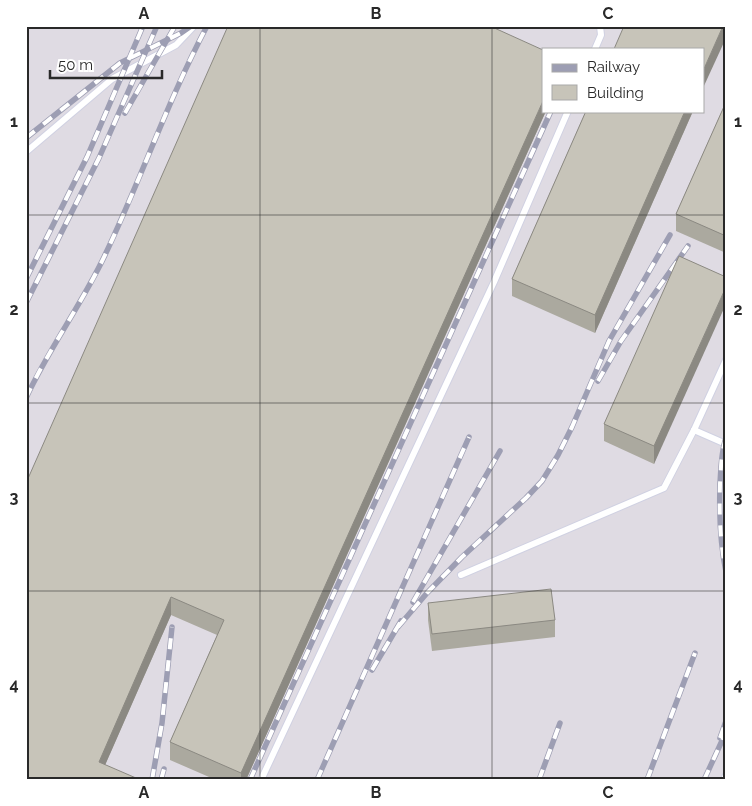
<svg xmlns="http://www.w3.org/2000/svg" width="752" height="806" viewBox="0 0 752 806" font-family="Raleway,sans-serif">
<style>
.industrial{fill:#dfdbe3;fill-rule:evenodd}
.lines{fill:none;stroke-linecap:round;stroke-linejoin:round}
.service-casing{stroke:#d0d1e2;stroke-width:8}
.service{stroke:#fff;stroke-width:6}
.rail-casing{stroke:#9d9eb3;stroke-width:5.5}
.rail{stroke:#fff;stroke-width:4;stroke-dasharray:11;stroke-linecap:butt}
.wall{fill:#aba99f}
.shaded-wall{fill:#8b8982}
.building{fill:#c7c4b9;stroke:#8b8982}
.grid{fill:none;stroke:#292929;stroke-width:1;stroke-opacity:0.55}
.neatline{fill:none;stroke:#292929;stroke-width:2}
.grid-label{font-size:16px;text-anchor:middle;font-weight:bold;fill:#292929}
</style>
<rect width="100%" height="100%" fill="#ebe6da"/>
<!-- industrial -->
<path class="industrial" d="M26 26H726V780H26ZM543 49H703V111H543Z"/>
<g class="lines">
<!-- service casing -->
<g class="service-casing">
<g id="service">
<path d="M595 49 601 35 600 26"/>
<path d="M26 152 112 79 176 45 194 26"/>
<path d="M694 430 726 444"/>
<path d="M461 575 664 488 694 430 726 360"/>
<path d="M261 780 494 282 568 111"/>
<path d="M724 780 726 775"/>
</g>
</g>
<!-- service -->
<use href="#service" class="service"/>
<!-- rail casing -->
<g class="rail-casing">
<g id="rail">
<path d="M125 113 175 26"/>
<path d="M26 138 120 63 181 33 191 26"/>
<path d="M26 279 87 157 143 26"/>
<path d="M26 303 99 158 157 26"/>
<path d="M598 381 621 341 688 246"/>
<path d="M26 398C49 348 82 304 105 255 141 179 168 100 207 26"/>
<path d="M726 438C721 452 721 468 720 484 719 514 720 543 726 572"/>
<path d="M413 602 500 451"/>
<path d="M398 627 427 593 462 557 526 498 542 481 558 455 572 427 609 341 670 235"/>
<path d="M372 670 401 621"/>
<path d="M720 738 726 721"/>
<path d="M152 780 162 723 172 627"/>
<path d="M161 780 164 769"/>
<path d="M250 780 551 111"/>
<path d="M317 780 469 437"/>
<path d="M539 780 560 723"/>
<path d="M647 780 695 653"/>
<path d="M704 780 726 732"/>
</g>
</g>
<!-- rail -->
<use href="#rail" class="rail"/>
</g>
<!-- wall -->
<g class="wall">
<path d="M726 102V253L676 231V214Z"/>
<path d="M546 111 246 780H216L170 760V742L217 635 171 615 105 765 136 780H26Z"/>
<path d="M586 111H693L595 333 512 296V279Z"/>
<path d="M726 277 654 464 604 441V424Z"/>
<path d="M428 603 555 620V637L432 651 428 620Z"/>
</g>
<!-- shaded-wall -->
<g class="shaded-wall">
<path d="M723 26H726V38L703 88V71Z"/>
<path d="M543 101V111H546L246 780H241V773Z"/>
<path d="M685 111H693L595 333V315Z"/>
<path d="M726 287V304L654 464V446Z"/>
<path d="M171 597V615L99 779V762Z"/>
</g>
<!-- building -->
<g class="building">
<path d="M228 26H490L543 50V101L241 773 170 742 224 620 171 597 99 762 136 778 135 780H26V483Z"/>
<path d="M624 26H723L703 71V49H614Z"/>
<path d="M726 102V236L676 214Z"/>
<path d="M586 111H685L595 315 512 279Z"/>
<path d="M679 256 726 277V287L654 446 604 424Z"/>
<path d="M551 589 555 620 432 634 428 603Z"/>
</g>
<!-- grid -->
<path class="grid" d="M260 26V780M492 26V780M26 215H726M26 403H726M26 591H726"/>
<!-- border -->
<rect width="752" height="806" fill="none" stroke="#ffffff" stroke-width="55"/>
<!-- legend -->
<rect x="542" y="48" width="162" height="65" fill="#ffffff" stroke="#a9a9a9"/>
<rect x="552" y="64" width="25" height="8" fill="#9d9eb3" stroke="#a9a9a9"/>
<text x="587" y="72" font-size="15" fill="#292929">Railway</text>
<rect x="552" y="85" width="25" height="15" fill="#c7c4b9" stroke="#a9a9a9"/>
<text x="587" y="98" font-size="15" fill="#292929">Building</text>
<!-- scale -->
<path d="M50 70v8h112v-8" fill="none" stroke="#292929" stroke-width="2.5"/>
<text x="58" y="70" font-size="15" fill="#292929" stroke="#ffffff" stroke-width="4" paint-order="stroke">50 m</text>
<rect x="28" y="28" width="696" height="750" class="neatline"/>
<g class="grid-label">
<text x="144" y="19">A</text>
<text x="376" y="19">B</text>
<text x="608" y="19">C</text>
<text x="14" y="127">1</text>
<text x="738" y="127">1</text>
<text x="14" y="315">2</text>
<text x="738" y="315">2</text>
<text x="14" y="503">3</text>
<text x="738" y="503">3</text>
<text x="14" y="690">4</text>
<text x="738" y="690">4</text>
<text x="144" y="798">A</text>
<text x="376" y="798">B</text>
<text x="608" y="798">C</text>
</g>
</svg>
